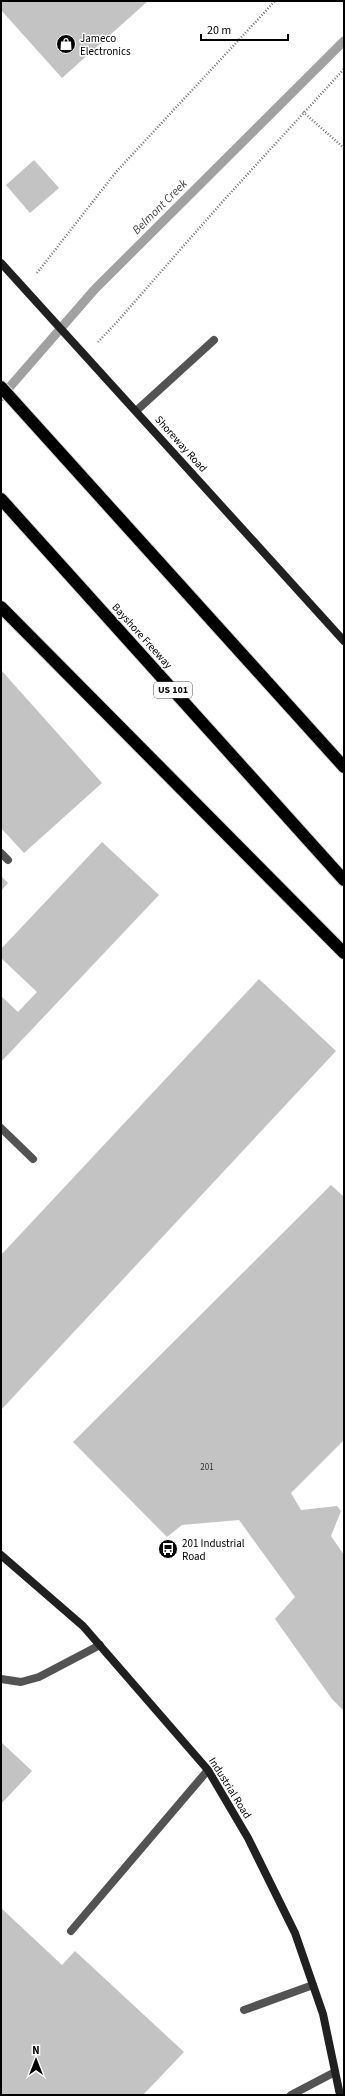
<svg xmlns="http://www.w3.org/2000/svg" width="345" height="2096" viewBox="0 0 345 2096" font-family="'Source Sans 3',sans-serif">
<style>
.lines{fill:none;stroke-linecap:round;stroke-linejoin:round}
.stream{stroke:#a1a1a1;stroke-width:9}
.building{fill:#c3c3c3}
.highway-casing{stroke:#dbdbdb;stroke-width:14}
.path{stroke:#757575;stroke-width:2.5;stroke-dasharray:1 2;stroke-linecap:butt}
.lane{stroke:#535353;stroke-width:8}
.secondary{stroke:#202020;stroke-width:8}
.highway{stroke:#000;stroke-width:12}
.labels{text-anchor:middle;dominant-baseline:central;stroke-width:3;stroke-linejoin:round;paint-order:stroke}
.number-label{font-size:9px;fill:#313131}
.shield{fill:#fff;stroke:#4c4c4c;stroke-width:1}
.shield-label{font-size:10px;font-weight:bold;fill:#000}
.poi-label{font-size:11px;fill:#000;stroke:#fff;text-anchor:start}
.street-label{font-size:11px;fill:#000;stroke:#fff}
.water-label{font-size:12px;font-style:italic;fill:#424242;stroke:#fff}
</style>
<rect width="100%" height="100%" fill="#fff"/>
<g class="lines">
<!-- stream -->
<path class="stream" d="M1 397 95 289 344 41"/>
</g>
<!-- building -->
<g class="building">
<path d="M1 1H148L62 78 1 10Z"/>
<path d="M34 160 59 188 30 213 6 185Z"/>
<path d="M1 670 102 783 24 853 1 828Z"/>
<path d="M102 842 159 895 1 1062V996L18 1012 37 992 1 958V949Z"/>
<path d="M1 876 8 883 1 891Z"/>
<path d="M259 979 336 1051 1 1410V1255Z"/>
<path d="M331 1185 344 1197V1440L291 1493 301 1510 337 1506 341 1511 331 1536 344 1555V1711L332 1699 275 1619 295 1597 239 1520 182 1525 167 1537 73 1442Z"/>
<path d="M1 1742 32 1771 1 1804Z"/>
<path d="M1 1908 62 1965 75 1951 184 2052 143 2095H1Z"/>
</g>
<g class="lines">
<!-- highway casing -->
<g class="highway-casing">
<g id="highway">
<path d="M1 387 344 767"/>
<path d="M1 499 344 880"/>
<path d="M1 607 344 953"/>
</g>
</g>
<!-- path -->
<g class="path">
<path d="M303 112 344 148"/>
<path d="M37 273 116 172 275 1"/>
<path d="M98 342 116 323 223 201 344 69"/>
</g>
<!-- lane -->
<g class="lane">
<path d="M136 411 214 340"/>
<path d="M1 853 8 860"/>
<path d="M1 1128 33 1159"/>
<path d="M1 1679 21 1682 39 1677 100 1645"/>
<path d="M71 1931 208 1770"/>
<path d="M244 2010 313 1985"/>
<path d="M291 2095 335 2072"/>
</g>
<!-- secondary -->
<g class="secondary">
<path d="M1 263 344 641"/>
<path d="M1 1555 83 1626 208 1770 248 1838 295 1933 323 2014 340 2095"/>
</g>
<!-- highway -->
<use href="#highway" class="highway"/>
</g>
<!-- icons -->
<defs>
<g id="shop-disc" transform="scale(1)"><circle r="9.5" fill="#000" stroke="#fff"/><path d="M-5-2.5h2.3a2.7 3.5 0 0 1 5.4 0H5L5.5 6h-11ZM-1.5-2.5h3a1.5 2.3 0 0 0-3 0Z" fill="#fff"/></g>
<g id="bus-disc" transform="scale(1)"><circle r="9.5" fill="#000" stroke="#fff"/><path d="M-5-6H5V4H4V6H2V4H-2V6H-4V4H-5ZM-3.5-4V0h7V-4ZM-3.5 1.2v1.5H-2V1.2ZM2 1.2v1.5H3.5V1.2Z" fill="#fff"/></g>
</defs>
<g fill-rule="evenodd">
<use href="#shop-disc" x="66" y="44"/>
<use href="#bus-disc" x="168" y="1549"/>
</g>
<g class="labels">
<!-- number labels -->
<g class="number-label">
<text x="207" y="1467">201</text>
</g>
<!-- shield labels -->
<rect class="shield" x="154" y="682" width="38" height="16" rx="3"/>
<g class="shield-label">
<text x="173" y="690">US 101</text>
</g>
<!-- poi labels -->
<g class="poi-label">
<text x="80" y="38">Jameco<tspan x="80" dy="13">Electronics</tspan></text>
<text x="182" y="1543">201 Industrial<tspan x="182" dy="13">Road</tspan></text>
</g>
<!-- street labels -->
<g class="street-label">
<text transform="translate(181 444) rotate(48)">Shoreway Road</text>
<text transform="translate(142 636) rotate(48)">Bayshore Freeway</text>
<text transform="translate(230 1788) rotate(58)">Industrial Road</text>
</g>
<!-- water labels -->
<g class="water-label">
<text transform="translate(160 207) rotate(-45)">Belmont Creek</text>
</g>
</g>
<!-- border -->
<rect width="345" height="2096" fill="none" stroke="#000000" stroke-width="4"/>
<!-- north arrow -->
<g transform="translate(36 2060)" stroke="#ffffff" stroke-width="3" paint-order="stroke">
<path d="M0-3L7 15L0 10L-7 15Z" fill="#000000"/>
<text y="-6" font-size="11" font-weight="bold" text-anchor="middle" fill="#000000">N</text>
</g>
<!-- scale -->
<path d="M201 34v6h87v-6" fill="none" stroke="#000000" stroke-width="2"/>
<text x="207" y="34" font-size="12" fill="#000000" stroke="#ffffff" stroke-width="3" paint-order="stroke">20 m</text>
</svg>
